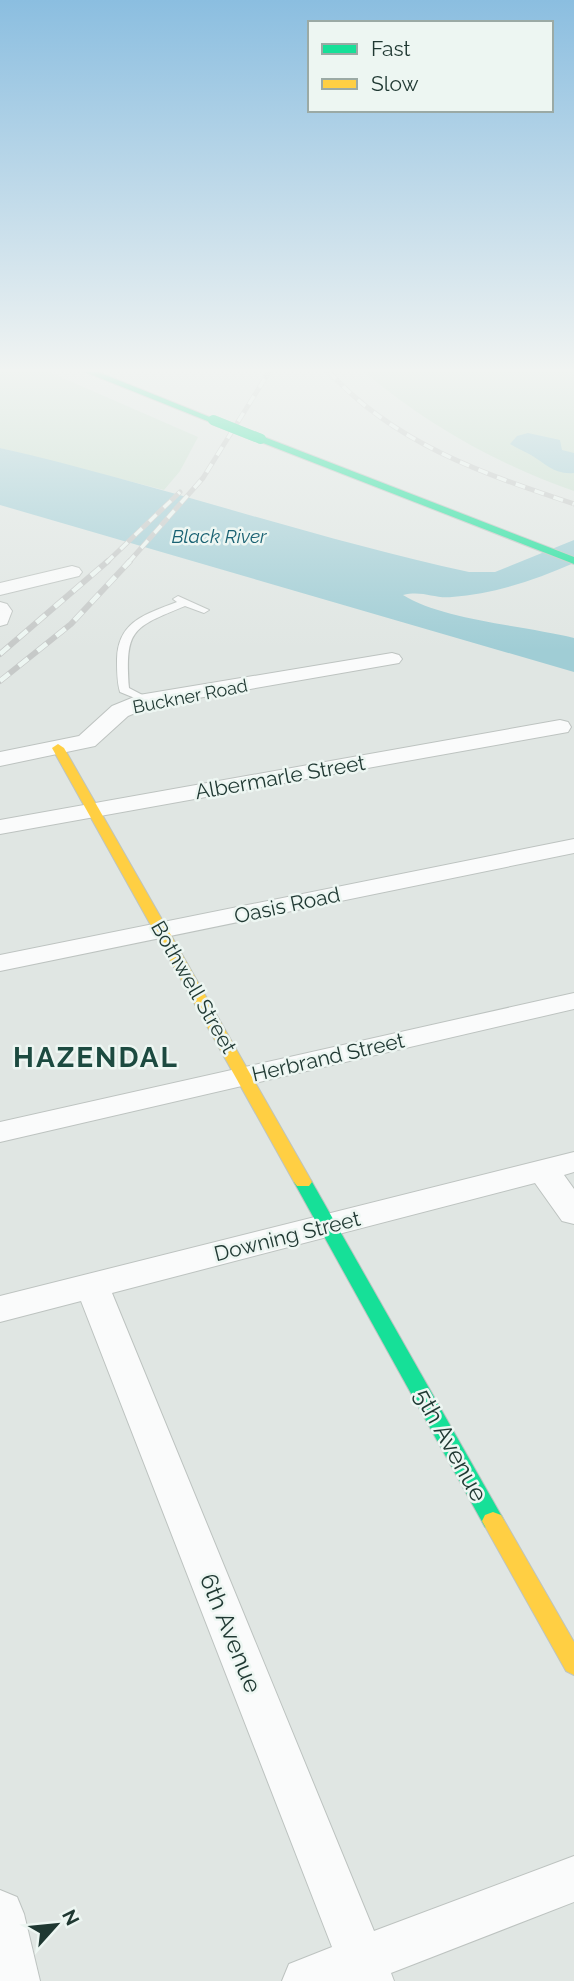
<svg xmlns="http://www.w3.org/2000/svg" width="574" height="1981" viewBox="0 0 574 1981" font-family="Raleway,sans-serif">
<style>
.green{fill:#c9e0d0}
.water{fill:#a0cdd5}
.lines{fill:none;stroke-linecap:round;stroke-linejoin:round}
.lane-casing{stroke:#bdc3c0;stroke-width:2}
.street-casing{stroke:#bdc3c0;stroke-width:2}
.fast-casing{stroke:#bdc4c1;stroke-width:2}
.slow-casing{stroke:#bdc4c1;stroke-width:2}
.lane{fill:#fafbfb;fill-rule:evenodd}
.street{fill:#fafbfb;fill-rule:evenodd}
.fast{fill:#16e098;fill-rule:evenodd}
.slow{fill:#ffcf43;fill-rule:evenodd}
.rail-far1-casing{stroke:#c6c9c8;stroke-width:5}
.rail-casing{stroke:#c6c9c8;stroke-width:6}
.rail-far1{stroke:#edf6f2;stroke-width:3.5;stroke-dasharray:10;stroke-linecap:butt}
.rail{stroke:#edf6f2;stroke-width:4.5;stroke-dasharray:12;stroke-linecap:butt}
.fast-bridge-casing{stroke:#bac3c0;stroke-width:10;stroke-linecap:butt}
.fast-bridge{stroke:#16e098;stroke-width:10}
.labels{text-anchor:middle;dominant-baseline:central;stroke-width:5;stroke-linejoin:round;paint-order:stroke}
.far-street-label{font-size:18px;fill:#1f3832;stroke:#edf6f2}
.far-water-label{font-size:19px;font-style:italic;fill:#1a6273;stroke:#edf6f2}
.street-label{font-size:21px;fill:#1f3832;stroke:#edf6f2}
.near-street-label{font-size:24px;fill:#1f3832;stroke:#edf6f2}
.district-label{font-size:28px;font-weight:bold;letter-spacing:2px;fill:#1c4a40;stroke:#edf6f2}
</style>
<rect width="100%" height="100%" fill="#e0e6e3"/>
<!-- green -->
<g class="green">
<path d="M0 372H49L198 437 180 471 164 490 0 448Z"/>
<path d="M365 372H574V491C499 465 425 424 365 372Z"/>
</g>
<!-- water -->
<g class="water">
<path d="M528 433 560 440 562 450 574 453V473C555 475 546 464 531 455 524 451 516 448 510 444L517 436Z"/>
<path d="M0 448C158 484 311 538 469 572H495L574 540V563C535 580 494 594 452 597 434 599 423 590 403 595 442 620 527 626 574 638V672L0 505Z"/>
</g>
<g class="lines">
<!-- lane casing -->
<g class="lane-casing">
<path id="lane" d="M178 596 209 610 204 613 185 606C132 628 125 629 129 688L152 700 147 703 120 692C117 682 117 670 117 659 118 621 146 614 177 602L173 599Z"/>
</g>
<!-- street casing -->
<g class="street-casing">
<g id="street">
<path d="M72 566 79 568 82 572 79 576 0 595V583Z"/>
<path d="M0 602 7 604 12 611 7 624 0 626Z"/>
<path d="M392 653 399 655 402 659 399 663 152 706 128 716 95 746 0 766V752L79 736 112 706 139 695Z"/>
<path d="M560 720 568 722 571 727 568 732 0 834V820Z"/>
<path d="M574 839V853L0 971V955Z"/>
<path d="M574 993V1009L0 1142V1122Z"/>
<path d="M574 1152V1172L564 1175 574 1189V1224L562 1221 535 1183 112 1293 374 1931 574 1856V1902L391 1973 394 1981H282L289 1964 332 1947 81 1301 0 1322V1296Z"/>
<path d="M0 1890 17 1897 24 1914 40 1981H0Z"/>
</g>
</g>
<!-- fast casing -->
<g class="fast-casing">
<g id="fast">
<path d="M85 372H98L217 420 210 422Z"/>
<path d="M258 437H264L574 557V564L258 441Z"/>
<path d="M303 1176 309 1178 312 1182 501 1515 504 1521 501 1527 493 1530 485 1527 294 1182 297 1178Z"/>
</g>
</g>
<!-- slow casing -->
<g class="slow-casing">
<g id="slow">
<path d="M58 744 64 748 312 1182 309 1186H297L294 1182 52 748Z"/>
<path d="M493 1512 501 1515 574 1642V1675L566 1671 482 1521 485 1515Z"/>
</g>
</g>
<!-- lane -->
<use href="#lane" class="lane"/>
<!-- street -->
<use href="#street" class="street"/>
<!-- fast -->
<use href="#fast" class="fast"/>
<!-- slow -->
<use href="#slow" class="slow"/>
<!-- rail-far1 casing -->
<g class="rail-far1-casing">
<g id="rail-far1">
<path d="M329 372C395 444 484 474 574 504"/>
<path d="M106 563 180 492"/>
<path d="M128 563 203 478 269 372"/>
</g>
</g>
<!-- rail casing -->
<g class="rail-casing">
<g id="rail">
<path d="M0 654 108 561"/>
<path d="M0 681 71 624 130 561"/>
</g>
</g>
<!-- rail-far1 -->
<use href="#rail-far1" class="rail-far1"/>
<!-- rail -->
<use href="#rail" class="rail"/>
<!-- fast-bridge casing -->
<g class="fast-bridge-casing">
<path id="fast-bridge" d="M213 420 261 439"/>
</g>
<!-- fast-bridge -->
<use href="#fast-bridge" class="fast-bridge"/>
</g>
<!-- sky -->
<linearGradient id="sky" x2="0" y2="1"><stop stop-color="#8bbee0"/><stop offset="0.57" stop-color="#f1f4f2"/><stop offset="1" stop-color="#f1f4f2" stop-opacity="0"/></linearGradient>
<rect width="574" height="650" fill="url(#sky)"/>
<g class="labels">
<!-- far-street labels -->
<g class="far-street-label">
<text transform="translate(190 696) rotate(-11)">Buckner Road</text>
</g>
<!-- far-water labels -->
<g class="far-water-label">
<text x="219" y="536">Black River</text>
</g>
<!-- street labels -->
<g class="street-label">
<text transform="translate(280 777) rotate(-10)">Albermarle Street</text>
<text transform="translate(287 905) rotate(-12)">Oasis Road</text>
<text transform="translate(194 987) rotate(60)">Bothwell Street</text>
<text transform="translate(328 1057) rotate(-13)">Herbrand Street</text>
<text transform="translate(287 1236) rotate(-14)">Downing Street</text>
</g>
<!-- near-street labels -->
<g class="near-street-label">
<text transform="translate(451 1445) rotate(61)">5th Avenue</text>
<text transform="translate(231 1633) rotate(68)">6th Avenue</text>
</g>
<!-- district labels -->
<g class="district-label">
<text x="96" y="1057">HAZENDAL</text>
</g>
</g>
<!-- legend -->
<rect x="308" y="21" width="245" height="91" fill="#edf6f2" stroke="#9baaa5" stroke-width="2"/>
<rect x="322" y="44" width="35" height="10" fill="#16e098" stroke="#9baaa5" stroke-width="2"/>
<text x="371" y="56" font-size="21" fill="#1f3832">Fast</text>
<rect x="322" y="79" width="35" height="10" fill="#ffcf43" stroke="#9baaa5" stroke-width="2"/>
<text x="371" y="91" font-size="21" fill="#1f3832">Slow</text>
<!-- north arrow -->
<g transform="translate(56 1925) rotate(63)" stroke="#edf6f2" stroke-width="5" paint-order="stroke">
<path d="M0-5L12 26L0 18L-12 26Z" fill="#1f3832"/>
<text y="-10" font-size="19" font-weight="bold" text-anchor="middle" fill="#1f3832">N</text>
</g>
</svg>
